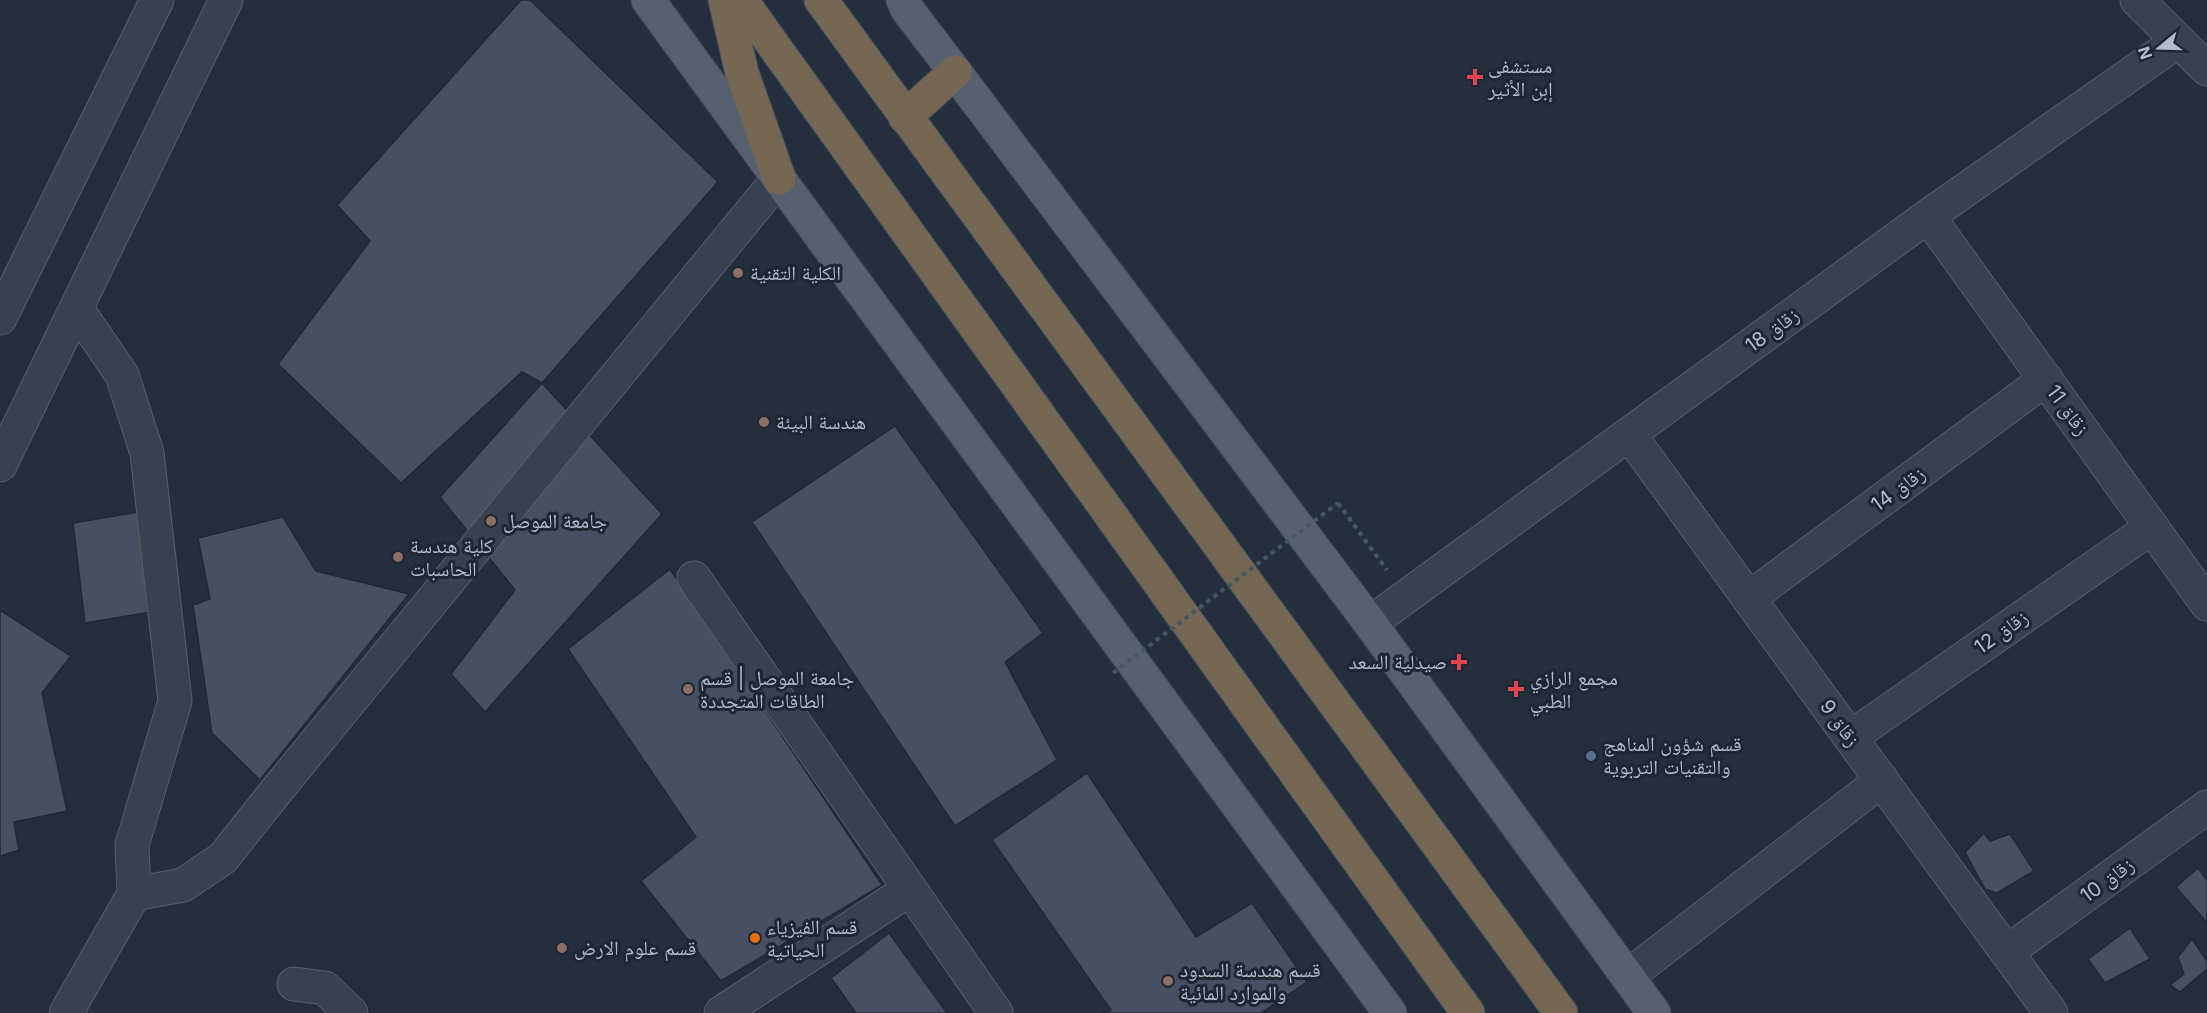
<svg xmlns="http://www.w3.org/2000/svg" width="2207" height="1013" viewBox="0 0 2207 1013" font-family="Inter,'Noto Naskh Arabic',sans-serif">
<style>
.building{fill:#455162;stroke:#1f2835;stroke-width:1.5}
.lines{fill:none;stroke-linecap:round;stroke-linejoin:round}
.minor-casing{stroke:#565f6c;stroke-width:35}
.major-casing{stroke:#414a57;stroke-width:35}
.highway-casing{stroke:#434c59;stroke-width:35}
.path{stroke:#44595c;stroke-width:4;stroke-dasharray:4.5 4.5;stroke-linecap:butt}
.minor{stroke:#38414e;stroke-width:33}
.major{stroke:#56606e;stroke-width:33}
.highway{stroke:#746855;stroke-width:33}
.path-bridge{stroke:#44595c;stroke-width:4;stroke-dasharray:4.5 4.5;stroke-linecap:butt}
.health-dot{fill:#e0444e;stroke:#1d2633;stroke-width:2}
.education-dot{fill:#8d6e63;stroke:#1d2633;stroke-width:2}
.service-dot{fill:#5c6f8a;stroke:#1d2633;stroke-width:2}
.food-dot{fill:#e8710a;stroke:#1d2633;stroke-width:2}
.labels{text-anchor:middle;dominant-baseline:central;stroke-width:6;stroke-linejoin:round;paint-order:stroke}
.poi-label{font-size:20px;fill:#b4bcc9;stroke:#1d2633;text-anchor:start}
.street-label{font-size:20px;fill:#b4bcc9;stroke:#1d2633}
</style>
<rect width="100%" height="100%" fill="#242f3e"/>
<!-- building -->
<g class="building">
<path d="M521 0H530L718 182 542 383 522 372 401 483 278 364 370 241 337 205Z"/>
<path d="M542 383 662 514 485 712 451 674 515 590 440 497Z"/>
<path d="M895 426 1043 633 1005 662 1057 760 955 826 752 522Z"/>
<path d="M150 510 169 609 85 623 73 523Z"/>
<path d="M283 517 316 571 409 594 260 780 212 733 193 605 210 599 198 538Z"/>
<path d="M670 569 882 885 721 981 641 881 696 837 568 649Z"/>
<path d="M0 610 71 656 42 693 67 811 14 822 19 850 0 856Z"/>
<path d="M1087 773 1196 937 1252 903 1307 982 1261 1013H1102L1111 1010 992 840Z"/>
<path d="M1984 833 1990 841 2010 834 2034 871 1997 893 1985 889 1965 852Z"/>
<path d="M2198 868 2207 880V923L2176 887Z"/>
<path d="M2130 928 2150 959 2105 983 2088 959Z"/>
<path d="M889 933 947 1013H856L831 978Z"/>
<path d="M2192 939 2207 961V969L2180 992 2170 985 2184 974 2178 957Z"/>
</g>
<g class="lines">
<!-- minor casing -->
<g class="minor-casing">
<g id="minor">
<path d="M2137 0 2207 69"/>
<path d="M1928 216 2207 604"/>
<path d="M0 318 157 0"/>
<path d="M1629 434 2051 1013"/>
<path d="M0 465 226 0"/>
<path d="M694 578 996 1013"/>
<path d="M1749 598 2046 379"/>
<path d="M1370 623 1928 216 2178 41"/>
<path d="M1851 737 2152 527"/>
<path d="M134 894 183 885 223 858 277 790 779 178"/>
<path d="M2007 952 2207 807"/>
<path d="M1628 976 1882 780"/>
<path d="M294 984 325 988 351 1013"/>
<path d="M66 1013 134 894 132 845 175 701 147 453 122 375 77 309"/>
<path d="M721 1013 910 889"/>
</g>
</g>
<!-- major casing -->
<g class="major-casing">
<g id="major">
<path d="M648 0 1390 1013"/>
<path d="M903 0 907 9 955 72 1370 623 1654 1013"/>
</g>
</g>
<!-- highway casing -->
<g class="highway-casing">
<g id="highway">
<path d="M725 0 742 73 779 178"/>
<path d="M741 0 1468 1013"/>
<path d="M821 0 1561 1013"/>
<path d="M905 117 955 72"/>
</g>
</g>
<!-- path -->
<path class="path" d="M1338 503 1387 570"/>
<!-- minor -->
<use href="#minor" class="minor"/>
<!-- major -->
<use href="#major" class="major"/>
<!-- highway -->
<use href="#highway" class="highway"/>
<!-- path-bridge -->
<path class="path-bridge" d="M1113 673 1338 503"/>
</g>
<!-- markers -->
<g class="health-dot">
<path d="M1472 68h6v6h6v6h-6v6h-6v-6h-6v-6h6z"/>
<path d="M1456 653h6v6h6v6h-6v6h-6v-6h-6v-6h6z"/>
<path d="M1513 680h6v6h6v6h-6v6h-6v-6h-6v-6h6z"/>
</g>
<g class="education-dot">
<circle cx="738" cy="273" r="6"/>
<circle cx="764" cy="422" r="6"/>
<circle cx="491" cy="521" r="6"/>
<circle cx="398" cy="557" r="6"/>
<circle cx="688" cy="689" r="6"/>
<circle cx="562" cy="948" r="6"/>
<circle cx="1168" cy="981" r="6"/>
</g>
<circle class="service-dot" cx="1591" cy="756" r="6"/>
<circle class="food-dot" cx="755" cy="938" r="6"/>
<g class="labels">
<!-- poi labels -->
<g class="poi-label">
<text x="1488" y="66">مستشفى<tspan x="1488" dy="23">إبن الأثير</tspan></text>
<text x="750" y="273">الكلية التقنية</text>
<text x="776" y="422">هندسة البيئة</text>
<text x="503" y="521">جامعة الموصل</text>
<text x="410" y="546">كلية هندسة<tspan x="410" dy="23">الحاسبات</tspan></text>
<text x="1447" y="662" text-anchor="end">صيدلية السعد</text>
<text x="700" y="678">جامعة الموصل | قسم<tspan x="700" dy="23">الطاقات المتجددة</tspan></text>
<text x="1530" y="678">مجمع الرازي<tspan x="1530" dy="23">الطبي</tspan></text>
<text x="1603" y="744">قسم شؤون المناهج<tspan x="1603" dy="23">والتقنيات التربوية</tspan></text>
<text x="767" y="927">قسم الفيزياء<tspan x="767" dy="23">الحياتية</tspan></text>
<text x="574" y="948">قسم علوم الارض</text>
<text x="1180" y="970">قسم هندسة السدود<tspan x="1180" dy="23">والموارد المائية</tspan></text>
</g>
<!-- street labels -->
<g class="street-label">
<text transform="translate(1772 330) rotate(-36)">زقاق 18</text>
<text transform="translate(2068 410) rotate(54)">زقاق 11</text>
<text transform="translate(1898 489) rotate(-36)">زقاق 14</text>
<text transform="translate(2001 632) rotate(-35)">زقاق 12</text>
<text transform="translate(1840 723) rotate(54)">زقاق 9</text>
<text transform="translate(2107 880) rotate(-36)">زقاق 10</text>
</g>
</g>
<!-- north arrow -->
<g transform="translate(2159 48) rotate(251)" stroke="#1d2633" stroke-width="4.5" paint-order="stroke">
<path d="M0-4.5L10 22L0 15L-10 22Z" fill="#b4bcc9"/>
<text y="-9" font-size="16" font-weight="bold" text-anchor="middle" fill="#b4bcc9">N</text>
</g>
</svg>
